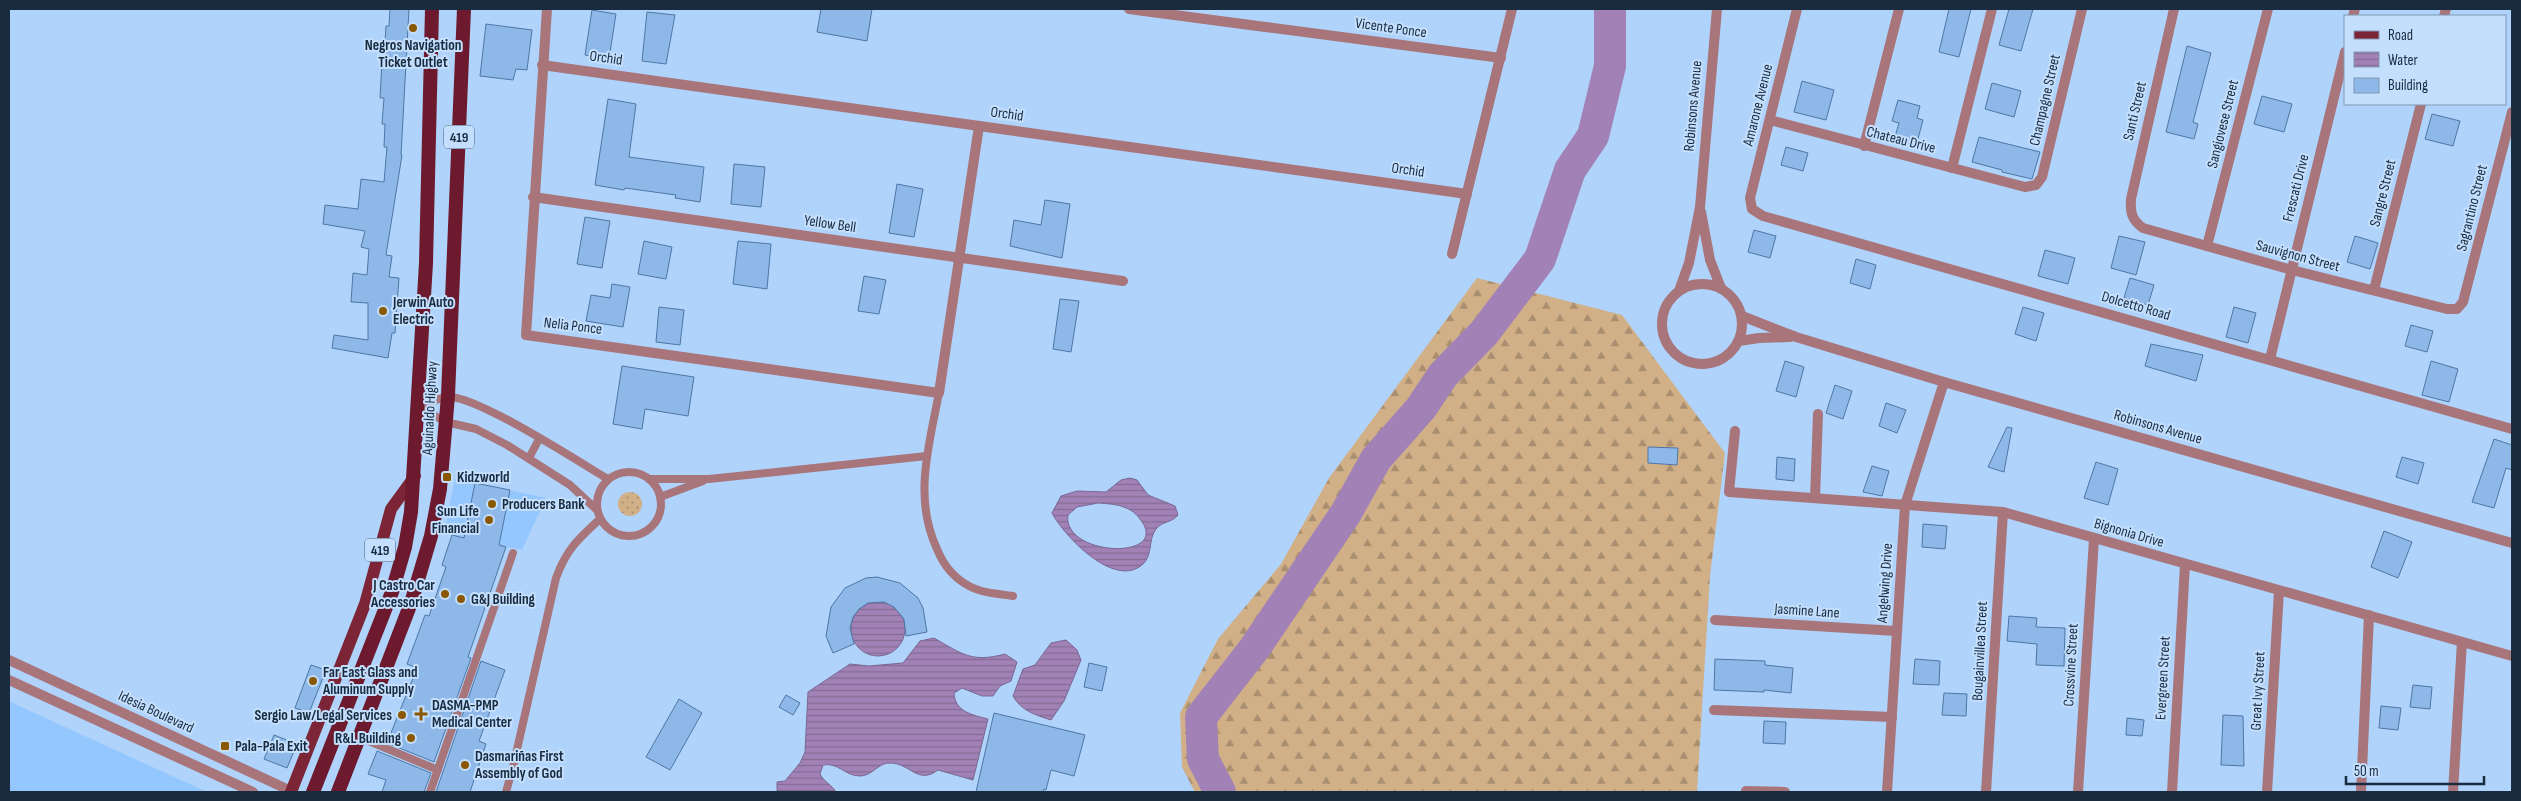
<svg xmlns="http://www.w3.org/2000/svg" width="2521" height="801" viewBox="0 0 2521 801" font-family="'Sofia Sans Condensed',sans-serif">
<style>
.built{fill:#95c7ff}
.forest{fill:url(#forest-firs)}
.garden{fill:url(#garden-dots)}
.water{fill:url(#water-rules);stroke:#796892;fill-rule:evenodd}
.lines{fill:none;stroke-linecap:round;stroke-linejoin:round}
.river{stroke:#a282b6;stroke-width:32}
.building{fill:#8eb8e8;stroke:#4e77a5}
.service{stroke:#a8757b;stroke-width:8}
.minor{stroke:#a8757b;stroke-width:10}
.tertiary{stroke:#a8757b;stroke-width:10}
.primary{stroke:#7c2537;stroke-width:12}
.trunk{stroke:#6e1a2e;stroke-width:14}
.poi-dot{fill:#8a5800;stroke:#c4dffe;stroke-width:2}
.labels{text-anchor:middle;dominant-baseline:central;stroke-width:4;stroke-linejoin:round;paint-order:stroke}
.shield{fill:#c4dffe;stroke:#4c6178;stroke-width:1}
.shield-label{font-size:14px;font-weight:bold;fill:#192b3e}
.street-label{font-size:15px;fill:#192b3e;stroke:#c4dffe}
.poi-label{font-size:15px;font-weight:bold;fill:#192b3e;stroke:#c4dffe;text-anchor:start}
</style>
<defs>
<pattern id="forest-firs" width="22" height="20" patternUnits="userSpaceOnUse" patternTransform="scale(1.25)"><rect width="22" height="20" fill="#d1b087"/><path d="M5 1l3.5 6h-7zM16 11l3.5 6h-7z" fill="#a98f70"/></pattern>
<pattern id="garden-dots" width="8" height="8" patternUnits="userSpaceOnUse" patternTransform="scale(1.25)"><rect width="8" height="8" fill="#d1b087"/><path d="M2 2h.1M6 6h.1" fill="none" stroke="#a98f70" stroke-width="1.8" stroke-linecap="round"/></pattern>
<pattern id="water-rules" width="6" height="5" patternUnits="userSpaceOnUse" patternTransform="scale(1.25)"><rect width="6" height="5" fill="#a282b6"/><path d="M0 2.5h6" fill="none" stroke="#836b95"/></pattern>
</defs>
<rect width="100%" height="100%" fill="#afd3fb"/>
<!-- built -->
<g class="built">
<path d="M455 479 546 498 522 550 444 533Z"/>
<path d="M9 701 17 705 207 792H9Z"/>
</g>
<!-- forest -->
<path class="forest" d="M1477 278 1622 315 1725 453 1710 576 1697 792H1195L1182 767 1180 713 1218 639 1281 564 1329 478Z"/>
<!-- garden -->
<circle class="garden" cx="630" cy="504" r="12"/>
<!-- water -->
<g class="water">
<path d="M1130 478 1137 480 1148 495 1175 506 1178 515C1172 523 1162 521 1156 529 1148 539 1153 555 1143 564 1115 590 1064 536 1052 513L1061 496 1077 491 1106 492 1121 480ZM1098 503C1114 504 1130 505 1140 519 1173 561 1062 557 1068 515L1077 507Z"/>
<circle cx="878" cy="629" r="27"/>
<path d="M934 638C962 654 972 663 1005 654L1017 662 1011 681 1000 686 993 696H982L962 688 954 693C955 712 973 715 988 719L973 780 938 770C918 785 911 764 891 763 878 762 873 776 860 776 845 776 838 762 823 765L820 774C824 782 832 785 836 792H777V782L785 781 800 763 805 752 808 692 850 664 869 666 903 663 920 641Z"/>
<path d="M1066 640 1077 650 1081 660 1064 701 1051 720C1036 715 1021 711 1013 696L1023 669 1035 665 1051 643Z"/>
</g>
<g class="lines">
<!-- river -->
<path class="river" d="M1220 792 1203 759 1201 717 1254 649 1346 513 1376 459 1421 408 1443 375 1484 333 1540 259 1570 170 1593 136 1610 66V9"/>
</g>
<!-- building -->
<g class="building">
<path d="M390 9H409L401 155H402L386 255 392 256 389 277 399 278 395 333H392L388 358 332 348 334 335 368 340V303L351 302 353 273 367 275 369 249 361 247 365 231 323 224 325 205 358 209 361 179 384 182 387 147H384L385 124H382L384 98H380L383 43H385L386 26H389Z"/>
<path d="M821 9H872L867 41 817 32Z"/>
<path d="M1949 9H1971L1959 57 1939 52Z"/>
<path d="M2009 9H2033L2021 51 1999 45Z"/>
<path d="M592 10 616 14 609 59 585 55Z"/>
<path d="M647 12 675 15 666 64 642 61Z"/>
<path d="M486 24 532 30 527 70 516 69 513 80 480 76Z"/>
<path d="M2187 46 2211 53 2193 122 2198 124 2194 139 2166 132Z"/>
<path d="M1802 81 1834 90 1826 120 1794 112Z"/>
<path d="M1992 83 2021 91 2014 117 1985 109Z"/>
<path d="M2262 96 2292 104 2284 132 2254 124Z"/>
<path d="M608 99 636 104 629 157 704 167 700 202 675 198 676 195 625 188 624 190 595 185Z"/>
<path d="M1898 100 1920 106 1917 118 1923 120 1916 146 1894 140 1899 123 1892 121Z"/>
<path d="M2432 114 2460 121 2453 146 2425 139Z"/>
<path d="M1979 137 2040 152 2032 179 2002 172V170L1972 162Z"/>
<path d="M1786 147 1808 153 1803 171 1781 165Z"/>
<path d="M734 164 765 167 761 207 731 204Z"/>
<path d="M897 184 923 189 914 237 889 233Z"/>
<path d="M1045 200 1070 204 1062 258 1010 246 1014 220 1041 225Z"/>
<path d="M585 217 610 221 602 268 577 264Z"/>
<path d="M1754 230 1776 236 1770 258 1748 252Z"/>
<path d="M2119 236 2145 242 2136 275 2111 268Z"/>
<path d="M2355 236 2378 243 2370 269 2347 262Z"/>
<path d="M644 241 672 247 666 279 638 274Z"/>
<path d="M738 241 771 244 767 289 733 284Z"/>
<path d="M2045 250 2075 258 2068 284 2038 276Z"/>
<path d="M1856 259 1876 265 1870 289 1850 283Z"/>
<path d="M864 276 886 280 879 314 858 311Z"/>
<path d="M2130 278 2154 285 2148 305 2124 298Z"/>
<path d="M612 284 630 287 623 327 586 321 591 295 610 298Z"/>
<path d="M1060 299 1079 301 1071 352 1053 349Z"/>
<path d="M659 307 684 310 680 345 656 342Z"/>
<path d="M2023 307 2044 313 2036 341 2015 334Z"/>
<path d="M2234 307 2256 313 2248 343 2226 337Z"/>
<path d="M2411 325 2433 331 2427 352 2405 346Z"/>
<path d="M2151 344 2203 355 2196 381 2145 366Z"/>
<path d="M1785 361 1804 367 1796 397 1776 391Z"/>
<path d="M2431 361 2458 369 2449 402 2422 395Z"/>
<path d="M622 366 694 377 688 416 645 409 642 429 613 424Z"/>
<path d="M1835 385 1852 391 1843 419 1826 413Z"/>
<path d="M1886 403 1906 410 1897 433 1879 426Z"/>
<path d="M2007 427 2012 428 2004 472 1988 467Z"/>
<path d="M2494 439 2512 445V470L2506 468 2494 508 2472 502Z"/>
<path d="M1648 447 1678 448 1677 465 1648 463Z"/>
<path d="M1777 457 1795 459 1794 481 1776 479Z"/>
<path d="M2402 457 2424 463 2418 484 2396 477Z"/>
<path d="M2096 462 2118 469 2108 505 2084 498Z"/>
<path d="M1872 466 1889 471 1882 496 1863 492Z"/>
<path d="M475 483 510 490 499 545 506 547 468 657 471 658 434 762 387 743 417 668 407 664 425 615 429 616 446 567 442 565 452 535 464 538Z"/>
<path d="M1923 524 1947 526 1945 549 1922 547Z"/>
<path d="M2384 531 2412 542 2398 578 2371 567Z"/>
<path d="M877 577 900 583 918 598 923 608 927 632 906 636 904 619 894 607 884 602 868 603 859 609 853 617 850 628 854 644 833 653 826 636 831 607 845 588 866 578Z"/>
<path d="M2009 616 2037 618 2036 627 2065 628 2064 666 2036 665 2037 644 2007 641Z"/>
<path d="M1715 659 1765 661V665L1793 668 1791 693 1764 690V692L1714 690Z"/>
<path d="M1915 659 1940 661 1939 685 1913 684Z"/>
<path d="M481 661 505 670 479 741 486 744 470 792H436Z"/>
<path d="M1089 663 1107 667 1102 691 1084 687Z"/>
<path d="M311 665 326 670 309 713 295 708Z"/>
<path d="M2413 685 2432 687 2430 709 2410 707Z"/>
<path d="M1944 693 1967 694 1966 716 1942 715Z"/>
<path d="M786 695 800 703 793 715 779 707Z"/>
<path d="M679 699 702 713 670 770 646 757Z"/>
<path d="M2381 706 2401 708 2398 730 2379 728Z"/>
<path d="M994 713 1085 735 1074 776 1051 770 1046 790 1044 789 1043 792H976Z"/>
<path d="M2223 715 2243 716 2244 766 2221 765Z"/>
<path d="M2127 718 2144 720 2142 736 2126 735Z"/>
<path d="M1764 721 1786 722 1785 744 1763 743Z"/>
<path d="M274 735 297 744 287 768 264 759Z"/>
<path d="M377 751 431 773 424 792H382L386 780 368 774Z"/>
</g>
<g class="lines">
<!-- service -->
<g class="service">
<path d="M939 393C929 445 913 498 937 549 943 564 954 578 969 586 982 593 998 594 1013 596"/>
<path d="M419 407C428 404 439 397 448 397 476 395 579 462 608 479"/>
<path d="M419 407 446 422 476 429 507 445 570 485 597 510"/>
<path d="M529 458 539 439"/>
<circle cx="629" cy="504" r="32"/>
<path d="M649 479H709L927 456"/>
<path d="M660 497 703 481"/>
<path d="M359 737 438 770"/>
<path d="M430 792 513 553"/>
<path d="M506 792 513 767 556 578C566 550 578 539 600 519"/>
</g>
<!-- minor -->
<g class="minor">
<path d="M547 9 526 335 939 393 979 126"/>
<path d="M1129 9 1501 58"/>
<path d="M1797 9 1750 198 1752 209 1763 216 2512 429"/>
<path d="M2174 9 2131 199C2130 213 2132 220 2143 228L2292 270 2447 309H2457L2463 302 2512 112"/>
<path d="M2353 16 2355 9"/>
<path d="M2444 16 2446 9"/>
<path d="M542 65 1467 194"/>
<path d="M1770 120 2025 187 2036 185 2042 177 2082 9"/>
<path d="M1864 146 1899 9"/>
<path d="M1952 168 1992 9"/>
<path d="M533 197 1123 281"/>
<path d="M1701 212 1710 260 1721 288"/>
<path d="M2207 246 2268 9"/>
<path d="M1452 254 1512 9"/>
<circle cx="1702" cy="324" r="40"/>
<path d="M2374 290 2421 104"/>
<path d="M1679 291 1689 263 1700 207 1717 9"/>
<path d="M1742 316 1796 337 1944 382 2512 543"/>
<path d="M1739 341 1759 338 1790 337"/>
<path d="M2270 359 2345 52"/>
<path d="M1735 431 1729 492 2003 512 2512 656"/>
<path d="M1815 498 1818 414"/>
<path d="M1715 620 1896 631"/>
<path d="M1714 710 1892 717"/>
<path d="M1746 791 1785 792"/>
<path d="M1887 792 1905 505 1944 382"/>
<path d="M1986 792 2003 512"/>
<path d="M2078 792 2094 539"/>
<path d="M2172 792 2185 565"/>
<path d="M2267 792 2279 591"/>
<path d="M2361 792 2369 615"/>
<path d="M2453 792 2462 642"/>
</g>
<!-- tertiary -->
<g class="tertiary">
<path d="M9 660 291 791"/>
<path d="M9 680 253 792"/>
</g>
<!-- primary -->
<path class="primary" d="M291 792 365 604 391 509 415 476"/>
<!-- trunk -->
<g class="trunk">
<path d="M313 792 392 592 405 547 411 512 426 263 432 9"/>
<path d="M338 792 411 603 431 536 440 489 448 396 464 9"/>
</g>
</g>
<!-- markers -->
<g class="poi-dot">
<circle cx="413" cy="28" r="5"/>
<circle cx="383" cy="311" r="5"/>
<rect x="442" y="472" width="10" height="10" rx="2.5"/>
<circle cx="492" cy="504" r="5"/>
<circle cx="489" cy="520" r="5"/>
<circle cx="445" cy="594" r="5"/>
<circle cx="461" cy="599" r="5"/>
<circle cx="313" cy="681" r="5"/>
<path d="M418.5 706.5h5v5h5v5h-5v5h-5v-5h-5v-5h5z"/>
<circle cx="402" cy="715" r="5"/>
<circle cx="411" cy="738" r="5"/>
<rect x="220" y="741" width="10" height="10" rx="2.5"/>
<circle cx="465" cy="765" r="5"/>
</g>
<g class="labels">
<!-- shield labels -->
<g class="shield">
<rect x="444" y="125.5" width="30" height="23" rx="4"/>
<rect x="365" y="538.5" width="30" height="23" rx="4"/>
</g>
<g class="shield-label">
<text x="459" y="137">419</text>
<text x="380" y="550">419</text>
</g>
<!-- street labels -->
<g class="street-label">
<text transform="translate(1391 28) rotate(8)">Vicente Ponce</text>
<text transform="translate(606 58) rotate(8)">Orchid</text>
<text transform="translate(2045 100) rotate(-77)">Champagne Street</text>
<text transform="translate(1758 105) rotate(-76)">Amarone Avenue</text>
<text transform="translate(1693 106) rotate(-85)">Robinsons Avenue</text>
<text transform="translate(2135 111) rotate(-77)">Santi Street</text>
<text transform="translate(1007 114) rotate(8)">Orchid</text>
<text transform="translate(2223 124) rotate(-76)">Sangiovese Street</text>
<text transform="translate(1901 140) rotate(14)">Chateau Drive</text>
<text transform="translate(1408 170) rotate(8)">Orchid</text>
<text transform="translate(2296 188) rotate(-76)">Frescati Drive</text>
<text transform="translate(2383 193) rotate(-76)">Sangre Street</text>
<text transform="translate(2472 208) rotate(-76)">Sagrantino Street</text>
<text transform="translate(830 224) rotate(8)">Yellow Bell</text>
<text transform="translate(2298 256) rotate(15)">Sauvignon Street</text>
<text transform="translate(2136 306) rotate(16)">Dolcetto Road</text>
<text transform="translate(573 326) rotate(7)">Nelia Ponce</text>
<text transform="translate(430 408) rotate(-87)">Aguinaldo Highway</text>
<text transform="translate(2158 427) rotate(16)">Robinsons Avenue</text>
<text transform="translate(2129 533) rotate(16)">Bignonia Drive</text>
<text transform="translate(1885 583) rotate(-86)">Angelwing Drive</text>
<text transform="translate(1807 611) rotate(4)">Jasmine Lane</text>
<text transform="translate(1980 651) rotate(-87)">Bougainvillea Street</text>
<text transform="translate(2071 665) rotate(-87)">Crossvine Street</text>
<text transform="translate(2163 678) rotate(-87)">Evergreen Street</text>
<text transform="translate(2258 691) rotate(-87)">Great Ivy Street</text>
<text transform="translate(156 712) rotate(25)">Idesia Boulevard</text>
</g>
<!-- poi labels -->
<g class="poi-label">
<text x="413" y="45" text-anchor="middle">Negros Navigation<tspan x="413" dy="17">Ticket Outlet</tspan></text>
<text x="393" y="302">Jerwin Auto<tspan x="393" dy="17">Electric</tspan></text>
<text x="457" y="477">Kidzworld</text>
<text x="502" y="504">Producers Bank</text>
<text x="479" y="511" text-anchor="end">Sun Life<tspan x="479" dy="17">Financial</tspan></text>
<text x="435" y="585" text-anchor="end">J Castro Car<tspan x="435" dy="17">Accessories</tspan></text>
<text x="471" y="599">G&amp;J Building</text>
<text x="323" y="672">Far East Glass and<tspan x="323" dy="17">Aluminum Supply</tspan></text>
<text x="432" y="705">DASMA-PMP<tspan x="432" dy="17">Medical Center</tspan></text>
<text x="392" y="715" text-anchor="end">Sergio Law/Legal Services</text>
<text x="401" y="738" text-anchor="end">R&amp;L Building</text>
<text x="235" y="746">Pala-Pala Exit</text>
<text x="475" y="756">Dasmariñas First<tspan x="475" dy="17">Assembly of God</tspan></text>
</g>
</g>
<!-- border -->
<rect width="2521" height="801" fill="none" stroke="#192b3e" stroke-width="20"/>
<!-- legend -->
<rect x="2344" y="15" width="162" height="90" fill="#c4dffe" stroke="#8097b1"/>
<rect x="2354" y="31" width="25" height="8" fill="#7c2537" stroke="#8097b1"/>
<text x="2388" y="40" font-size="15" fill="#192b3e">Road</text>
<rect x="2354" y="52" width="25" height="15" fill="url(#water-rules)" stroke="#8097b1"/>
<text x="2388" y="65" font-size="15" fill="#192b3e">Water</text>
<rect x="2354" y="78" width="25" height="15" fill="#8eb8e8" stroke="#8097b1"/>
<text x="2388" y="90" font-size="15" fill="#192b3e">Building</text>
<!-- scale -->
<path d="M2346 776v8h138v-8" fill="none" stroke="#192b3e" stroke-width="2.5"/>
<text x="2354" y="776" font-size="15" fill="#192b3e" stroke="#c4dffe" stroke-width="4" paint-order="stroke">50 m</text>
</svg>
